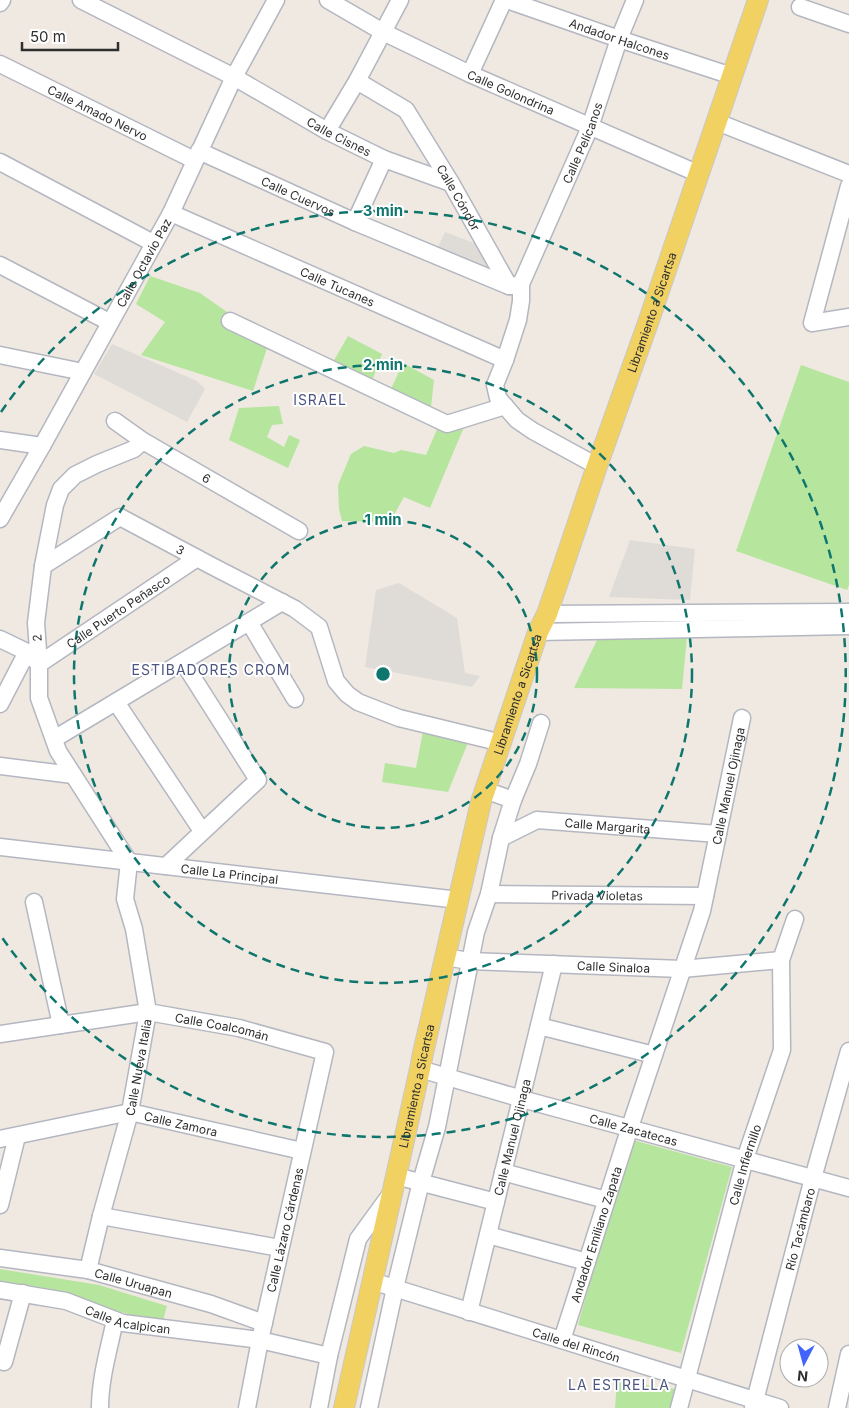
<svg xmlns="http://www.w3.org/2000/svg" width="849" height="1408" viewBox="0 0 849 1408" font-family="Inter,sans-serif">
<style>
.green{fill:#b6e59e}
.plaza{fill:#dfdcd8}
.lines{fill:none;stroke-linecap:round;stroke-linejoin:round}
.minor-casing{stroke:#b4b7c1;stroke-width:19}
.major-casing{stroke:#c9c9c9;stroke-width:22}
.minor{stroke:#fff;stroke-width:16}
.major{stroke:#f2d163;stroke-width:20}
.ring{fill:none;stroke:#0f766e;stroke-width:2.5;stroke-dasharray:9 6}
.labels{text-anchor:middle;dominant-baseline:central;stroke-width:4;stroke-linejoin:round;paint-order:stroke}
.street-label{font-size:12px;fill:#2e2e2e;stroke:#fff}
.neighbourhood-label{font-size:14px;letter-spacing:1px;fill:#4d5680;stroke:#fff}
.centre{fill:#0f766e;stroke:#fff;stroke-width:2.5}
.ring-label{font-size:15px;text-anchor:middle;font-weight:bold;fill:#0f766e;stroke:#fff;stroke-width:4;stroke-linejoin:round;paint-order:stroke}
</style>
<rect width="100%" height="100%" fill="#efe9e1"/>
<!-- green -->
<g class="green">
<path d="M150 276 200 293 227 312 222 325 267 348 253 391 141 355 165 322 136 304Z"/>
<path d="M348 336 382 354 372 381 333 362Z"/>
<path d="M403 363 434 380 431 407 391 389Z"/>
<path d="M801 365 849 382V585L847 590 736 551Z"/>
<path d="M279 406 283 424 272 425 267 437 284 447 289 435 300 440 288 468 229 440 239 408Z"/>
<path d="M438 427H464L430 508 404 497 390 522 342 521 339 509 338 485 351 454 364 446 394 453 401 450 426 455Z"/>
<path d="M687 637 682 689 574 688 597 640Z"/>
<path d="M423 731 469 740 448 792 382 782 385 763 416 768Z"/>
<path d="M629 1139 732 1167 681 1353 578 1325Z"/>
<path d="M0 1269 99 1285 167 1306 162 1324 94 1304 0 1286Z"/>
<path d="M617 1381 676 1389 673 1408H615Z"/>
</g>
<!-- plaza -->
<g class="plaza">
<path d="M445 232 474 243 496 275 437 249Z"/>
<path d="M112 344 197 381 205 389 187 422 94 374Z"/>
<path d="M630 540 695 549 690 600 609 597Z"/>
<path d="M399 583 457 618 465 673 480 676 472 687 365 667 376 590Z"/>
</g>
<g class="lines">
<!-- minor casing -->
<g class="minor-casing">
<g id="minor">
<path id="s1" d="M81 0 234 77 327 131 384 159 451 183"/>
<path id="s2" d="M328 0 383 32 470 74 699 174"/>
<path id="s3" d="M507 0 619 39 732 76"/>
<path d="M0 3 2 0"/>
<path d="M800 7 849 24"/>
<path id="s4" d="M0 64 194 160"/>
<path d="M470 74 504 0"/>
<path id="s5" d="M357 81 406 110 451 183 509 286"/>
<path d="M717 122 849 174"/>
<path d="M327 131 357 81 400 0"/>
<path id="s6" d="M199 151 355 222 509 286"/>
<path d="M0 162 153 243"/>
<path d="M849 186 812 323 849 317"/>
<path id="s7" d="M171 213 505 360"/>
<path d="M355 222 384 159"/>
<path d="M0 265 109 322"/>
<path id="s8" d="M521 284 590 127 619 39 635 0"/>
<path d="M511 286 521 284V301L518 320 505 360 495 385 498 398 517 420 533 431 597 466"/>
<path d="M230 321 447 424 505 406"/>
<path d="M0 355 83 372"/>
<path id="s9" d="M115 421 143 441 299 531"/>
<path d="M0 440 42 446"/>
<path id="s10" d="M0 519 42 446 171 213 234 77 276 0"/>
<path id="s11" d="M43 566 120 517 210 565 295 609 319 627 336 681 347 694 358 702 399 718 502 743"/>
<path d="M547 614 849 612"/>
<path d="M249 622 295 699"/>
<path d="M538 632 849 626"/>
<path id="s12" d="M0 639 27 652 39 664 197 558"/>
<path d="M116 702 202 831"/>
<path d="M0 704 27 652"/>
<path d="M54 739 282 602"/>
<path d="M0 766 73 775"/>
<path d="M485 790 513 800"/>
<path id="s13" d="M501 838 537 820 718 834"/>
<path id="s14" d="M0 847 459 900"/>
<path d="M166 866 258 780 183 662"/>
<path id="s15" d="M489 894 705 896"/>
<path d="M34 902 61 1025"/>
<path id="s16" d="M445 957 469 961 682 969 781 960"/>
<path d="M539 1026 654 1055"/>
<path id="s17" d="M0 1034 148 1012 239 1028 325 1052 260 1340 247 1408"/>
<path id="s18" d="M420 1069 522 1099 849 1188"/>
<path id="s19" d="M0 1139 130 1112 302 1151"/>
<path d="M503 1172 606 1200"/>
<path d="M396 1176 496 1202"/>
<path d="M0 1205 17 1136"/>
<path d="M101 1216 280 1248"/>
<path d="M488 1235 587 1262"/>
<path id="s20" d="M0 1258 88 1270 211 1304 264 1323"/>
<path id="s21" d="M88 1270 101 1216 130 1112 148 1012 134 929 125 899 129 862 58 751 39 698V664L36 623 43 566 55 505 61 489 75 475 97 464 134 449 143 441"/>
<path id="s22" d="M372 1281 780 1408"/>
<path id="s23" d="M0 1290 66 1301 123 1323 260 1340 329 1356"/>
<path id="s24" d="M469 1312 554 964"/>
<path id="s25" d="M562 1340 630 1127 702 911 742 718"/>
<path d="M4 1362 23 1293"/>
<path d="M100 1408C100 1378 109 1349 115 1320"/>
<path d="M319 1408 329 1356 358 1239 390 1195"/>
<path d="M369 1408 395 1288 421 1182 437 1127 476 932 489 894 501 838 513 800 528 764 541 723"/>
<path id="s26" d="M679 1408 745 1159 782 1050 781 960 795 919"/>
<path id="s27" d="M753 1408 813 1178 849 1051"/>
<path d="M837 1408 849 1354"/>
</g>
</g>
<!-- major casing -->
<g class="major-casing">
<g id="major">
<path id="s28" d="M344 1408 420 1069 423 1053 481 802 538 632 547 614 560 576 597 466 649 320 758 0"/>
</g>
</g>
<!-- minor -->
<use href="#minor" class="minor"/>
<!-- major -->
<use href="#major" class="major"/>
</g>
<!-- distance rings -->
<g class="ring">
<circle cx="383" cy="674" r="154"/>
<circle cx="383" cy="674" r="309"/>
<path d="M1 412A463 463 0 1 1 1 936"/>
</g>
<g class="labels">
<!-- street labels -->
<g class="street-label">
<text stroke="none"><textPath href="#s3" startOffset="119">Andador Halcones</textPath></text>
<text stroke="none"><textPath href="#s2" startOffset="205">Calle Golondrina</textPath></text>
<text stroke="none"><textPath href="#s4" startOffset="109">Calle Amado Nervo</textPath></text>
<text stroke="none"><textPath href="#s1" startOffset="292">Calle Cisnes</textPath></text>
<text stroke="none"><textPath href="#s8" startOffset="154">Calle Pelícanos</textPath></text>
<text stroke="none"><textPath href="#s6" startOffset="109">Calle Cuervos</textPath></text>
<text stroke="none"><textPath href="#s5" startOffset="159">Calle Cóndor</textPath></text>
<text stroke="none"><textPath href="#s10" startOffset="294">Calle Octavio Paz</textPath></text>
<text stroke="none"><textPath href="#s7" startOffset="182">Calle Tucanes</textPath></text>
<text stroke="none"><textPath href="#s28" startOffset="1140">Libramiento a Sicartsa</textPath></text>
<text stroke="none"><textPath href="#s9" startOffset="108">6</textPath></text>
<text stroke="none"><textPath href="#s11" startOffset="160">3</textPath></text>
<text stroke="none"><textPath href="#s12" startOffset="142">Calle Puerto Peñasco</textPath></text>
<text transform="translate(37 638) rotate(-94)">2</text>
<text stroke="none"><textPath href="#s28" startOffset="735">Libramiento a Sicartsa</textPath></text>
<text stroke="none"><textPath href="#s25" startOffset="579">Calle Manuel Ojinaga</textPath></text>
<text stroke="none"><textPath href="#s13" startOffset="111">Calle Margarita</textPath></text>
<text stroke="none"><textPath href="#s14" startOffset="231">Calle La Principal</textPath></text>
<text stroke="none"><textPath href="#s15" startOffset="108">Privada Violetas</textPath></text>
<text stroke="none"><textPath href="#s16" startOffset="169">Calle Sinaloa</textPath></text>
<text stroke="none"><textPath href="#s17" startOffset="225">Calle Coalcomán</textPath></text>
<text stroke="none"><textPath href="#s21" startOffset="209">Calle Nueva Italia</textPath></text>
<text stroke="none"><textPath href="#s28" startOffset="330">Libramiento a Sicartsa</textPath></text>
<text stroke="none"><textPath href="#s19" startOffset="185">Calle Zamora</textPath></text>
<text stroke="none"><textPath href="#s18" startOffset="222">Calle Zacatecas</textPath></text>
<text stroke="none"><textPath href="#s24" startOffset="180">Calle Manuel Ojinaga</textPath></text>
<text stroke="none"><textPath href="#s26" startOffset="252">Calle Infiernillo</textPath></text>
<text stroke="none"><textPath href="#s27" startOffset="185">Río Tacámbaro</textPath></text>
<text transform="translate(285 1230) rotate(-77)">Calle Lázaro Cárdenas</text>
<text stroke="none"><textPath href="#s25" startOffset="111">Andador Emiliano Zapata</textPath></text>
<text stroke="none"><textPath href="#s20" startOffset="136">Calle Uruapan</textPath></text>
<text stroke="none"><textPath href="#s23" startOffset="132">Calle Acalpican</textPath></text>
<text stroke="none"><textPath href="#s22" startOffset="214">Calle del Rincón</textPath></text>
</g>
<!-- neighbourhood labels -->
<g class="neighbourhood-label">
<text x="320" y="399">ISRAEL</text>
<text x="211" y="669">ESTIBADORES CROM</text>
<text x="619" y="1384">LA ESTRELLA</text>
</g>
</g>
<circle cx="383" cy="674" r="8" class="centre"/>
<g class="ring-label">
<text x="383" y="216">3 min</text>
<text x="383" y="370">2 min</text>
<text x="383" y="525">1 min</text>
</g>
<!-- north arrow -->
<g transform="translate(804 1363) rotate(186)"><circle r="24" fill="#ffffff" stroke="#ababab"/>
<path d="M0-4L9 19L0 12L-9 19Z" fill="#4264fb"/>
<text y="-8" font-size="14" font-weight="bold" text-anchor="middle" fill="#2e2e2e">N</text>
</g>
<!-- scale -->
<path d="M22 42v8h96v-8" fill="none" stroke="#2e2e2e" stroke-width="2.5"/>
<text x="30" y="42" font-size="15" fill="#2e2e2e" stroke="#ffffff" stroke-width="4" paint-order="stroke">50 m</text>
</svg>
